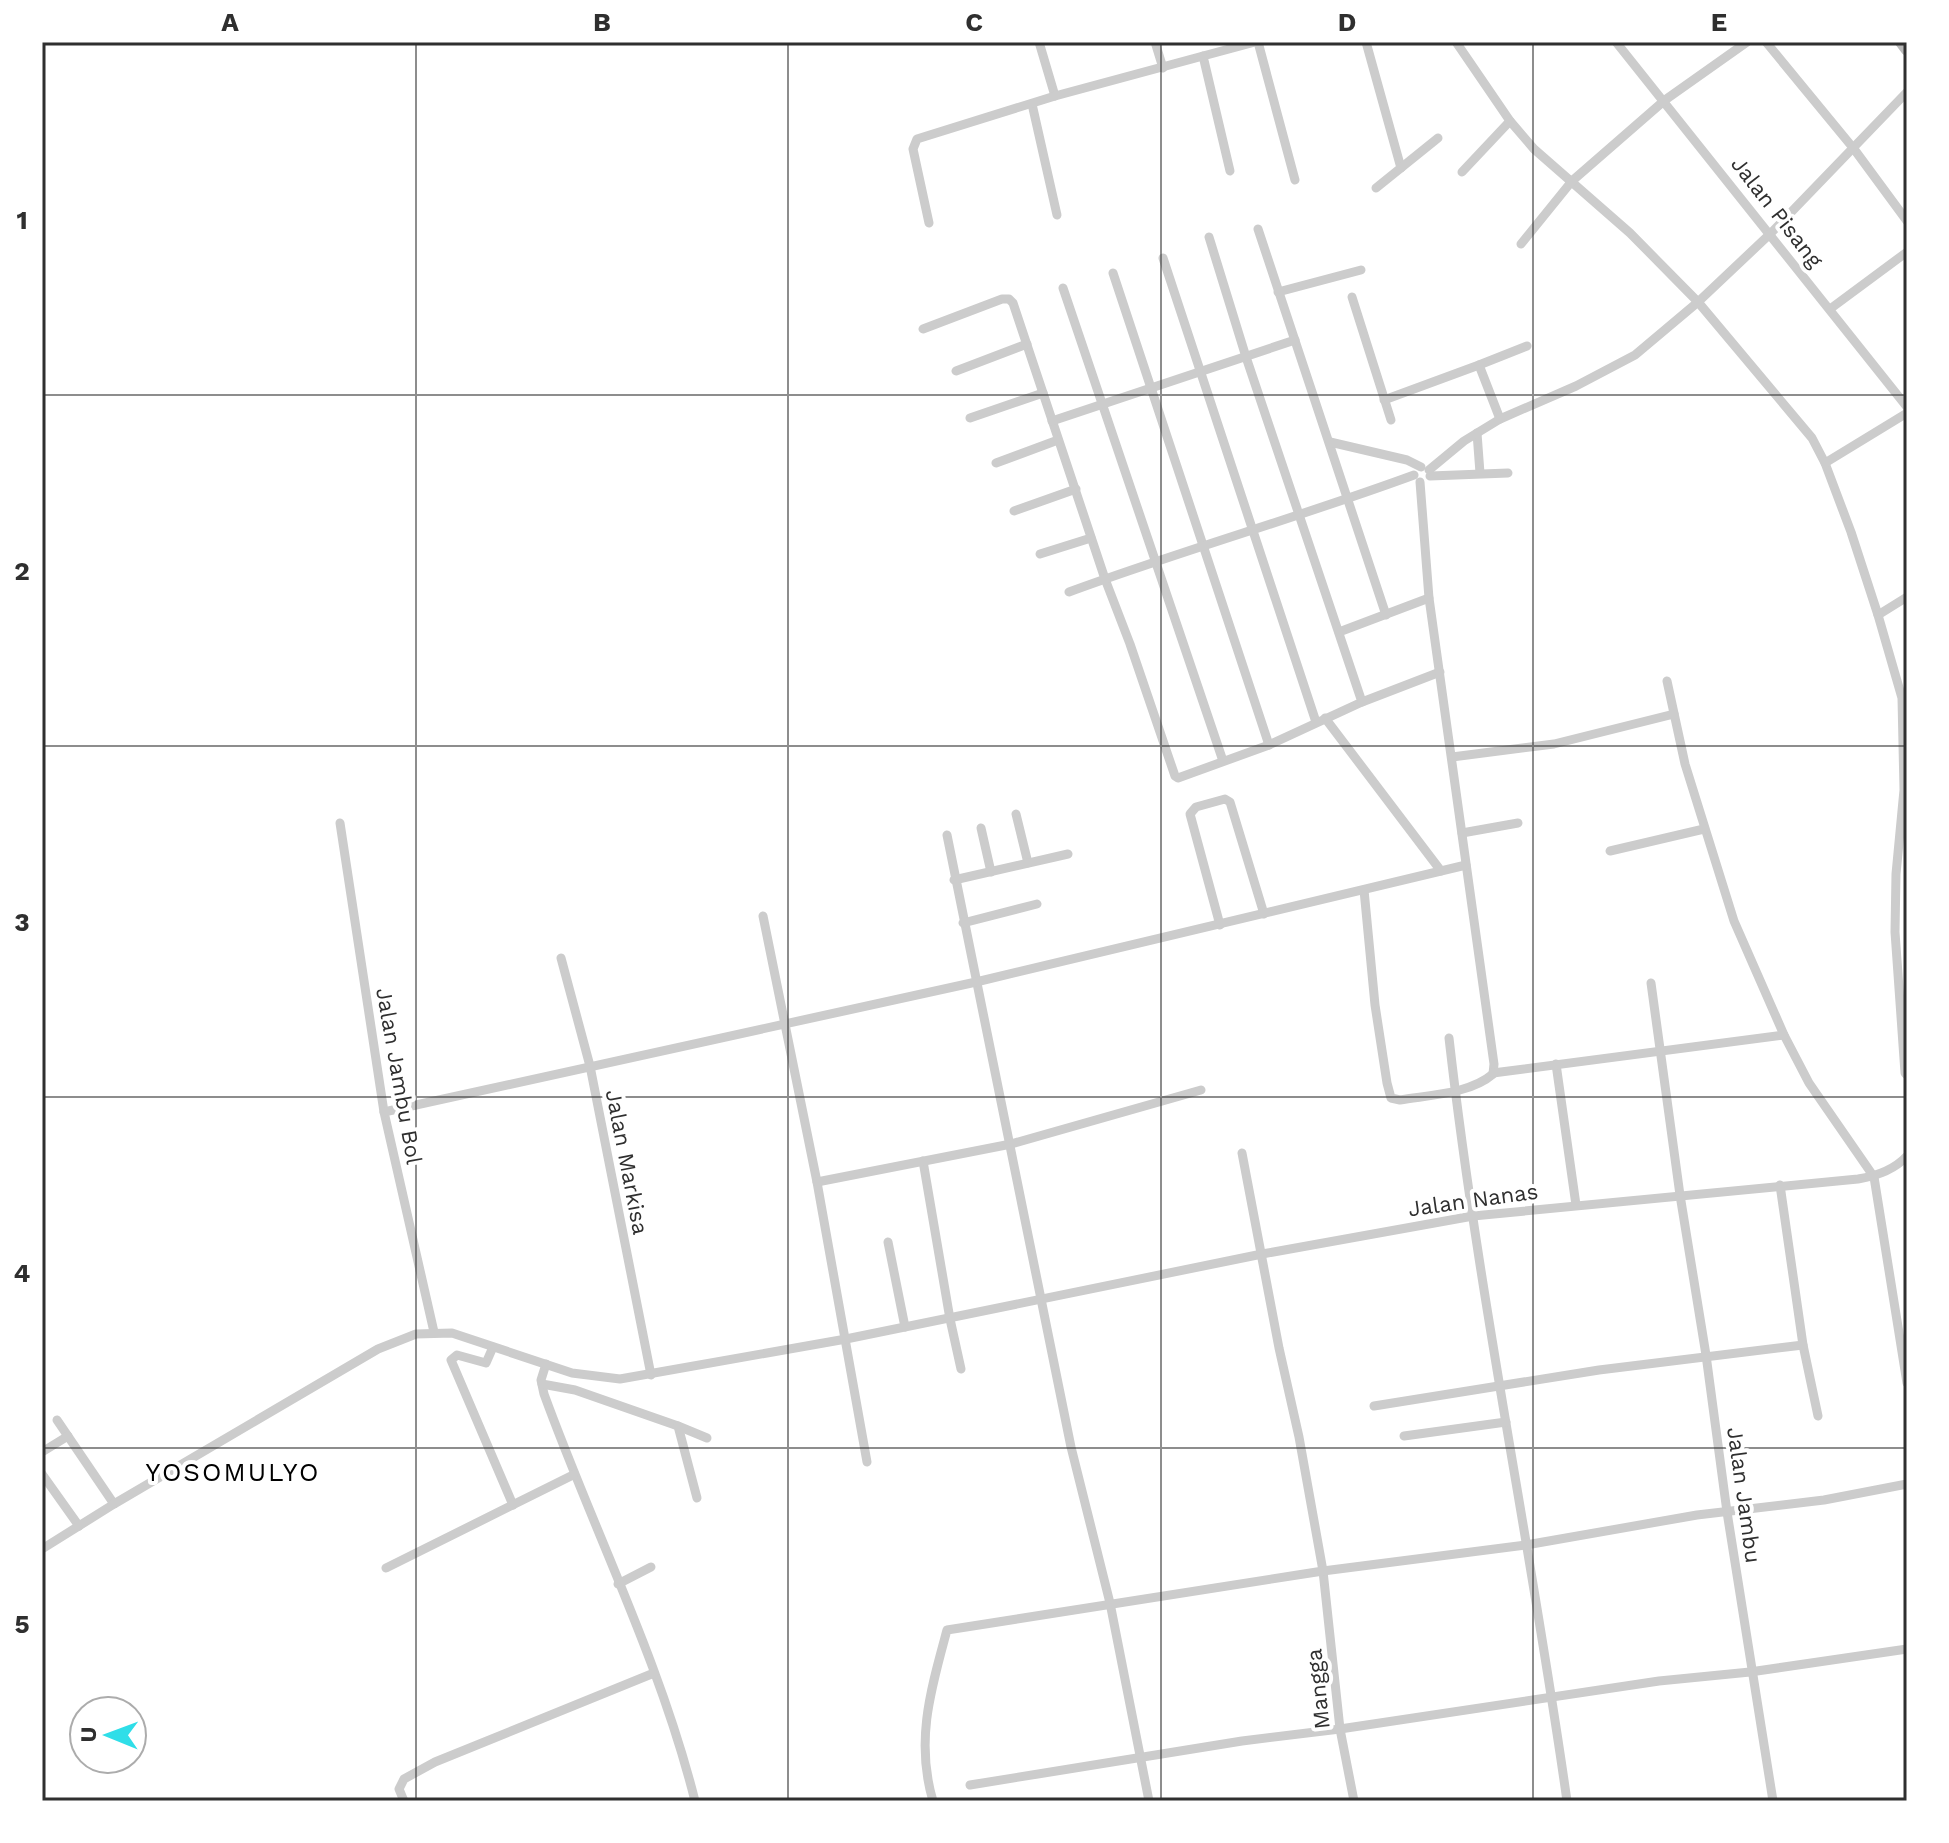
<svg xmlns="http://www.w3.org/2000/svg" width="1949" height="1843" viewBox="0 0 1949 1843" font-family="'Work Sans',sans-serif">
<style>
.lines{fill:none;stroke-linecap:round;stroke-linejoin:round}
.street{stroke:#ccc;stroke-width:9}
.secondary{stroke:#b9b9b9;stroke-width:12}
.grid{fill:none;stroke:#2f2f2f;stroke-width:2;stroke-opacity:0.55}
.labels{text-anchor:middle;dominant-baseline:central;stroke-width:8;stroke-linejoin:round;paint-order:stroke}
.street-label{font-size:22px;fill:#2f2f2f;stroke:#fff}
.quarter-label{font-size:26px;letter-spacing:2px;fill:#000;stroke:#fff}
.neatline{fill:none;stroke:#2f2f2f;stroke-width:3}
.grid-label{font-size:26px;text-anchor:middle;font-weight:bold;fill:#2f2f2f}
</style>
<rect width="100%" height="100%" fill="#fff"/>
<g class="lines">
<!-- street -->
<g class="street">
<path d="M1039 42 1055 96"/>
<path d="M1155 42 1163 68"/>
<path d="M1258 42 1295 180"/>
<path d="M1366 42 1401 168"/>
<path d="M1456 42 1510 121 1534 149 1630 233 1698 302 1812 438 1825 463 1851 532 1878 615 1902 698 1904 790 1896 874 1895 932 1905 1073 1907 1075"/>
<path d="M1616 42 1907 407"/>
<path d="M1766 42 1854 149 1907 221"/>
<path d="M1032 104 1057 215"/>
<path d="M1230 171 1203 56 1255 42"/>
<path d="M1462 172 1510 121"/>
<path d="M1376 188 1438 138"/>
<path d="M929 223 913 149 917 139 1055 96 1203 56"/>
<path d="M1258 229 1386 615"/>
<path d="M1521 244 1572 181 1665 100 1747 42"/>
<path d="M1163 258 1316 722"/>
<path d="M1113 273 1269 745"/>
<path d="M1063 288 1223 761"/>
<path d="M1278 292 1361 270"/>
<path d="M1352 297 1391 420"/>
<path d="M1830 309 1907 252"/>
<path d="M923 329 1002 299H1009L1013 303 1105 579 1130 644 1175 776 1178 778 1269 745 1362 702 1246 357 1209 237"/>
<path d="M956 371 1027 344"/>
<path d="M1384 400 1479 365"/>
<path d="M970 418 1043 393"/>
<path d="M1500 419 1479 365 1527 346"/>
<path d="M1052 421 1295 340"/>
<path d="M1477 433 1480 473"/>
<path d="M1330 442 1407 460 1421 467"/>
<path d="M996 463 1058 440"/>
<path d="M1825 463 1907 413"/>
<path d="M1429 470 1464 441 1500 419 1576 386 1635 355 1698 302 1771 233 1907 92"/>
<path d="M1430 476 1508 473"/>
<path d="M1014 511 1076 489"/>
<path d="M1040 554 1091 538"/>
<path d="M1069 592C1183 550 1300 517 1414 475"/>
<path d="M1878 615 1907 597"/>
<path d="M1339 632 1429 598"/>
<path d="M1667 681 1685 764 1734 921 1784 1035 1809 1083 1874 1177 1907 1383"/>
<path d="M1362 702 1440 672"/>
<path d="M1325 718 1441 871"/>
<path d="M1452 757 1554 744 1674 714"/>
<path d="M1016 814 1028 863"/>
<path d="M340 823 384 1112 434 1332"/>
<path d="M981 828 991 872"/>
<path d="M1462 833 1518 823"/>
<path d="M947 835 1071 1447 1110 1603 1149 1801"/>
<path d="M1610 851 1704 829"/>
<path d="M954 880 1068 854"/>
<path d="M1364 890 1375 1005 1387 1083 1391 1098 1400 1100C1429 1095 1470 1094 1493 1074L1494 1064 1429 598 1420 482"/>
<path d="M763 916 817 1182 867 1462"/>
<path d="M963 923 1037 904"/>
<path d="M1220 925 1190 814 1196 807 1225 799 1230 802 1264 914"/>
<path d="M561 958 590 1066 651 1375"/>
<path d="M1651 983 1680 1195 1706 1355 1727 1512 1773 1801"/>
<path d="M1449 1038C1478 1294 1531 1546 1567 1801"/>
<path d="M1556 1064 1576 1205"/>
<path d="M1493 1073 1784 1035"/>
<path d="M384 1112 976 982 1466 865"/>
<path d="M1242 1153 1279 1348 1299 1437 1323 1571 1340 1729 1354 1801"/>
<path d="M923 1161 950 1319 961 1369"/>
<path d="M817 1182 1011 1144 1201 1090"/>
<path d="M1780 1185 1803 1345 1818 1416"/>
<path d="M888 1242 905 1327"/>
<path d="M493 1347 486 1363 457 1355 451 1360 513 1505"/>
<path d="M546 1364 541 1380 544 1394C593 1529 660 1661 695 1801"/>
<path d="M542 1384 575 1390 678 1426 697 1498"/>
<path d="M1374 1406 1599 1370 1803 1345"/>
<path d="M57 1420 114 1504"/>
<path d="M678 1426 707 1438"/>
<path d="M1404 1436 1506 1422"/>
<path d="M42 1452 68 1436"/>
<path d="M42 1474 79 1526"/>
<path d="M42 1549 114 1504 378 1349 416 1334 452 1333 572 1373 620 1379 846 1339 1262 1254 1473 1216 1858 1179C1877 1176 1894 1170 1907 1156"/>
<path d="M386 1568 573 1475"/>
<path d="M618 1584 651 1567"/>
<path d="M970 1785 1242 1741 1340 1729 1659 1681 1750 1672 1907 1649"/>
<path d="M404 1801 399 1789 404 1779 435 1762 654 1673"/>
<path d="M933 1801C915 1741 931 1689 947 1630L1323 1571 1526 1545 1697 1515 1824 1500 1907 1484"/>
</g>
<!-- secondary -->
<path class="secondary" d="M1901 42 1907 50"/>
</g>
<!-- grid -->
<path class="grid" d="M416 42V1801M788 42V1801M1161 42V1801M1533 42V1801M42 395H1907M42 746H1907M42 1097H1907M42 1448H1907"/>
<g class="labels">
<!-- street labels -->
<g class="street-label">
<text transform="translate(1777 212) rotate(52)">Jalan Pisang</text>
<text transform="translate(399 1076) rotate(80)">Jalan Jambu Bol</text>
<text transform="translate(627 1162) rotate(79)">Jalan Markisa</text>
<text transform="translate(1473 1200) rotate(-8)">Jalan Nanas</text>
<text transform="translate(1744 1495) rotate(82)">Jalan Jambu</text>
<text transform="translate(1318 1689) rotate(-96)">Mangga</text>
</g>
<!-- quarter labels -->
<g class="quarter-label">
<text x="233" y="1472">YOSOMULYO</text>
</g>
</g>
<!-- border -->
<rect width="1949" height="1843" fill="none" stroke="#ffffff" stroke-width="88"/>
<!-- north arrow -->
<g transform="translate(108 1735) rotate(271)"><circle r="38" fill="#ffffff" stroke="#acacac" stroke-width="2"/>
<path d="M0-6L14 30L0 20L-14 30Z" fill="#2fdee8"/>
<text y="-12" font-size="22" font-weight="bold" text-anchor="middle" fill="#2f2f2f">U</text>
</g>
<rect x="44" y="44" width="1861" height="1755" class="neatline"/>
<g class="grid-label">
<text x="230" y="31">A</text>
<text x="602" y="31">B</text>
<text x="974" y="31">C</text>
<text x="1347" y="31">D</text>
<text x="1719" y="31">E</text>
<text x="22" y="229">1</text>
<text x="22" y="580">2</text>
<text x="22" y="931">3</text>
<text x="22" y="1282">4</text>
<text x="22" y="1633">5</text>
</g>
</svg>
